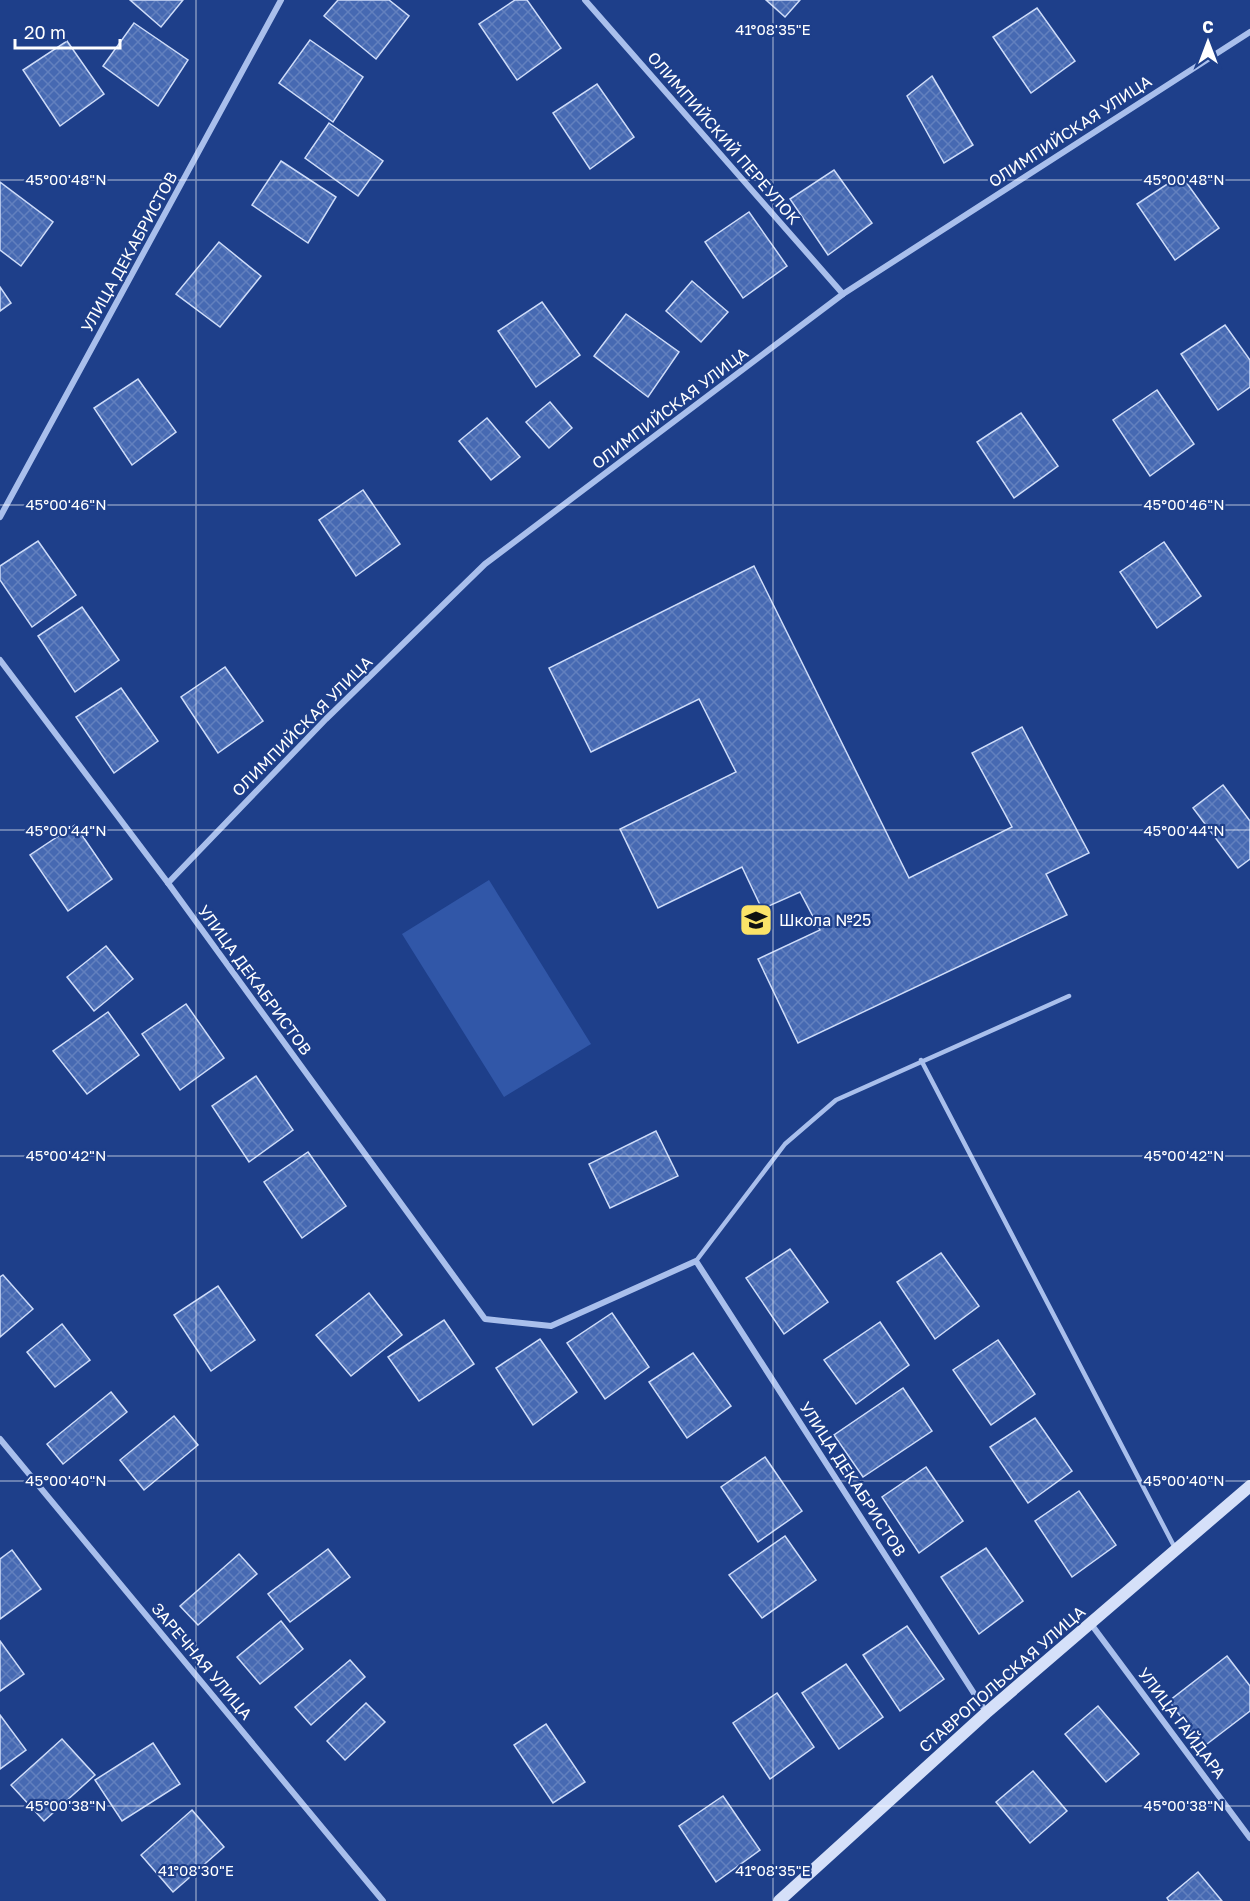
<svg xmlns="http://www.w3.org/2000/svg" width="1250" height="1901" viewBox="0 0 1250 1901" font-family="'Golos Text',sans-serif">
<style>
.grass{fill:#3157a8}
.building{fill:url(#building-cross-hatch);stroke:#cedcf9;stroke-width:1.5}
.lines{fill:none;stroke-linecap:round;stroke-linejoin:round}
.service{stroke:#a9bfec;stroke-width:4.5}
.minor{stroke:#a9bfec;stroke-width:6}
.secondary{stroke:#d5e0f9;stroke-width:12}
.ticks{fill:none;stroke:#fff;stroke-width:1.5;stroke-opacity:0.45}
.labels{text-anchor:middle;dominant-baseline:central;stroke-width:4.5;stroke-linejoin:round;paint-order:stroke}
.street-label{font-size:16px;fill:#fff;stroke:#1e3f8a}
.poi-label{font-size:16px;fill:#fff;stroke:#1e3f8a;text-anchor:start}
.ticks-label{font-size:15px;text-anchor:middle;fill:#fff;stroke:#1e3f8a;stroke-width:4.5;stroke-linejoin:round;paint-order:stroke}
</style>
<defs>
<pattern id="building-cross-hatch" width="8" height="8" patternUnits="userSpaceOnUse" patternTransform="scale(1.5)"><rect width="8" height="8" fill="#4669b2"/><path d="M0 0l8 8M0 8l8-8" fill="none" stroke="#6280be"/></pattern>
</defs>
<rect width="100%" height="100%" fill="#1e3f8a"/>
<!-- grass -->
<path class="grass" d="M489 880 591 1044 504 1097 402 934Z"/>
<!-- building -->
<g class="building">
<path d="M130 0H183L161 27Z"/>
<path d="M338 0H389L409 16 376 59 324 16Z"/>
<path d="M515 0H527L561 48 517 80 479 24Z"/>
<path d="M766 0H800L785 17Z"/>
<path d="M1037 8 1075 61 1031 93 993 37Z"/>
<path d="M134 23 188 60 158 106 103 66Z"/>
<path d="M310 40 363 77 333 122 279 83Z"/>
<path d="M67 41 104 94 60 126 23 70Z"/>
<path d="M932 76 973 145 944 163 907 96Z"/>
<path d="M597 84 634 137 590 169 553 113Z"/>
<path d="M329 123 383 161 358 196 305 158Z"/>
<path d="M281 161 336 197 308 243 252 205Z"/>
<path d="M834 170 872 223 828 255 790 199Z"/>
<path d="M1181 175 1219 228 1175 260 1137 204Z"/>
<path d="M0 182 53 222 21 266 0 250Z"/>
<path d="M749 212 787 266 743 298 705 242Z"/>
<path d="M219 242 261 276 220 327 176 294Z"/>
<path d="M692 281 728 312 701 342 666 311Z"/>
<path d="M0 287 11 303 0 311Z"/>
<path d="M542 302 580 355 536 387 498 331Z"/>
<path d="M626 314 679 352 648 397 594 356Z"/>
<path d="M1225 325 1250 360V387L1218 410 1181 354Z"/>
<path d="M138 379 176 432 132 465 94 408Z"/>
<path d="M1157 390 1194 444 1150 476 1113 420Z"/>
<path d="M550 402 572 428 549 448 526 422Z"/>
<path d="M1021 413 1058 466 1014 498 977 442Z"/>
<path d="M487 418 520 457 491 480 459 441Z"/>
<path d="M363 490 400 544 356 576 319 520Z"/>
<path d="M38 541 76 595 32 627 0 580V566Z"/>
<path d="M1164 542 1201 596 1157 628 1120 572Z"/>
<path d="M754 566 909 878 1012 827 972 753 1022 727 1089 853 1046 874 1067 915 798 1043 758 959 820 930 800 892 762 909 742 867 658 908 620 829 736 772 699 699 591 752 549 668Z"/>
<path d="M82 607 119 660 75 692 38 636Z"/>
<path d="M225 667 263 721 218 753 181 697Z"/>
<path d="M121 688 158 741 114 773 76 717Z"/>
<path d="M1223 785 1250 821V859L1238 868 1193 808Z"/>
<path d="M75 825 112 879 68 911 30 855Z"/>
<path d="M106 946 133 979 94 1011 67 977Z"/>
<path d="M186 1004 224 1058 180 1090 142 1034Z"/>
<path d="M108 1012 139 1055 87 1094 53 1051Z"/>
<path d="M256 1076 293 1130 249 1162 212 1106Z"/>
<path d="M656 1131 678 1176 610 1208 589 1164Z"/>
<path d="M308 1152 346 1206 302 1238 264 1182Z"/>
<path d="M790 1249 828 1302 784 1334 746 1278Z"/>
<path d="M941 1253 979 1306 935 1339 897 1282Z"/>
<path d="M3 1275 33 1309 0 1337V1277Z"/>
<path d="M218 1286 255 1340 211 1371 174 1315Z"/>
<path d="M369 1293 402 1335 351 1376 316 1335Z"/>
<path d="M612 1313 649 1367 605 1399 567 1343Z"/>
<path d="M444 1320 474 1364 419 1401 388 1357Z"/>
<path d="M880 1322 909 1365 856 1404 824 1360Z"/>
<path d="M62 1324 90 1360 55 1387 27 1352Z"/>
<path d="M540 1339 577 1392 533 1425 496 1368Z"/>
<path d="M998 1340 1035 1394 991 1425 953 1370Z"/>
<path d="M693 1353 731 1406 687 1438 649 1382Z"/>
<path d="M903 1388 932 1431 863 1477 834 1435Z"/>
<path d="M111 1392 127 1412 63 1464 47 1444Z"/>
<path d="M174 1416 198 1445 144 1490 120 1460Z"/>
<path d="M1035 1418 1072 1471 1028 1503 990 1447Z"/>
<path d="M765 1457 802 1511 758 1542 721 1487Z"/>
<path d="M926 1467 963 1521 919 1553 882 1497Z"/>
<path d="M1079 1491 1116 1545 1072 1577 1035 1521Z"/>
<path d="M785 1536 816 1580 762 1618 729 1575Z"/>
<path d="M986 1548 1023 1601 979 1634 941 1577Z"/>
<path d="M328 1549 350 1577 290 1622 268 1594Z"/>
<path d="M12 1550 41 1589 0 1619V1559Z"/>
<path d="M239 1554 257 1574 198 1625 180 1606Z"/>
<path d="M281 1621 303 1649 260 1684 237 1657Z"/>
<path d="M907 1626 944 1679 900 1711 863 1655Z"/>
<path d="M0 1641 24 1674 0 1691Z"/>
<path d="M1227 1656 1250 1686V1711L1203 1747 1169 1701Z"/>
<path d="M350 1660 365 1677 311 1725 295 1707Z"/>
<path d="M846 1664 883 1717 839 1749 802 1693Z"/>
<path d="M777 1693 814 1747 770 1779 733 1723Z"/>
<path d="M366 1703 385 1722 345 1760 327 1741Z"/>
<path d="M1098 1706 1139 1754 1106 1782 1065 1734Z"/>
<path d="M0 1715 26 1750 0 1769Z"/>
<path d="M546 1724 585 1782 553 1803 514 1745Z"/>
<path d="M62 1739 95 1775 44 1821 11 1785Z"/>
<path d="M153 1743 180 1784 122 1821 95 1780Z"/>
<path d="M1033 1771 1067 1811 1030 1843 996 1802Z"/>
<path d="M723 1796 760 1850 716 1882 679 1826Z"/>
<path d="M192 1810 224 1847 173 1892 141 1855Z"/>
<path d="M1198 1872 1222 1901H1169L1167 1898Z"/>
</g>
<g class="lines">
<!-- service -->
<g class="service">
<path d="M921 1060 1175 1548"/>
<path d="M696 1261 785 1144 836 1100 1069 996"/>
</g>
<!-- minor -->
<g class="minor">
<path d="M585 0 843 294"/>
<path d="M0 517 281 0"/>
<path d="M0 660 168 883 485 1319 551 1326 696 1261 986 1712"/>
<path d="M168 883 326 719 485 564 843 294 1250 32"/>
<path d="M0 1439 383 1901"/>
<path d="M1091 1624 1250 1838"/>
</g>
<!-- secondary -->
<path class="secondary" d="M779 1901 986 1713 1250 1486"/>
</g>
<!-- ticks -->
<path class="ticks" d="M196 0V1901M773 0V1901M0 180H1250M0 505H1250M0 830H1250M0 1156H1250M0 1481H1250M0 1806H1250"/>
<!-- icons -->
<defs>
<g id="school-square" transform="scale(1.725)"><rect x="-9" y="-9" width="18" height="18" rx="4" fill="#fbe368" stroke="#1e3f8a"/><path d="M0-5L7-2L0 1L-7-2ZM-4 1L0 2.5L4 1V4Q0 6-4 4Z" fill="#111"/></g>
</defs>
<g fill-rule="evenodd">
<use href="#school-square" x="756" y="920"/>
</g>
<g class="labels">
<!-- street labels -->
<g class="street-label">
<text transform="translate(1070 131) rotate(-33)">ОЛИМПИЙСКАЯ УЛИЦА</text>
<text transform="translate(724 138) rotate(49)">ОЛИМПИЙСКИЙ ПЕРЕУЛОК</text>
<text transform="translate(129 252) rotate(-61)">УЛИЦА ДЕКАБРИСТОВ</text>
<text transform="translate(670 408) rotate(-37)">ОЛИМПИЙСКАЯ УЛИЦА</text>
<text transform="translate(302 726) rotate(-45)">ОЛИМПИЙСКАЯ УЛИЦА</text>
<text transform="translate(255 980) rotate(54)">УЛИЦА ДЕКАБРИСТОВ</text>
<text transform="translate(853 1479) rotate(57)">УЛИЦА ДЕКАБРИСТОВ</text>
<text transform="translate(202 1661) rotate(50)">ЗАРЕЧНАЯ УЛИЦА</text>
<text transform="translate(1002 1679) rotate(-41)">СТАВРОПОЛЬСКАЯ УЛИЦА</text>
<text transform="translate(1182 1723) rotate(53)">УЛИЦА ГАЙДАРА</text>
</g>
<!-- poi labels -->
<g class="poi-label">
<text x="779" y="920">Школа №25</text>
</g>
</g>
<g class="ticks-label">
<text x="773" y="35">41°08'35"E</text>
<text x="66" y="185">45°00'48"N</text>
<text x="1184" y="185">45°00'48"N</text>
<text x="66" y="510">45°00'46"N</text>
<text x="1184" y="510">45°00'46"N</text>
<text x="66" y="836">45°00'44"N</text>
<text x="1184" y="836">45°00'44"N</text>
<text x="66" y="1161">45°00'42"N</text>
<text x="1184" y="1161">45°00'42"N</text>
<text x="66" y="1486">45°00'40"N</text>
<text x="1184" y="1486">45°00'40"N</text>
<text x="66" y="1811">45°00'38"N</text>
<text x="1184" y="1811">45°00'38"N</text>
<text x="196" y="1876">41°08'30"E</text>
<text x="773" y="1876">41°08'35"E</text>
</g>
<!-- north arrow -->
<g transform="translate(1208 42)" stroke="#1e3f8a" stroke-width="4.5" paint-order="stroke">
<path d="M0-4.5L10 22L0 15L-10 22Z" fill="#ffffff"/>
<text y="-9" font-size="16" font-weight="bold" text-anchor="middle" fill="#ffffff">С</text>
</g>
<!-- scale -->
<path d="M15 39v9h105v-9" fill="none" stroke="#ffffff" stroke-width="3"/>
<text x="24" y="39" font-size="18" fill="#ffffff" stroke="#1e3f8a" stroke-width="4.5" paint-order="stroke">20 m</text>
</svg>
